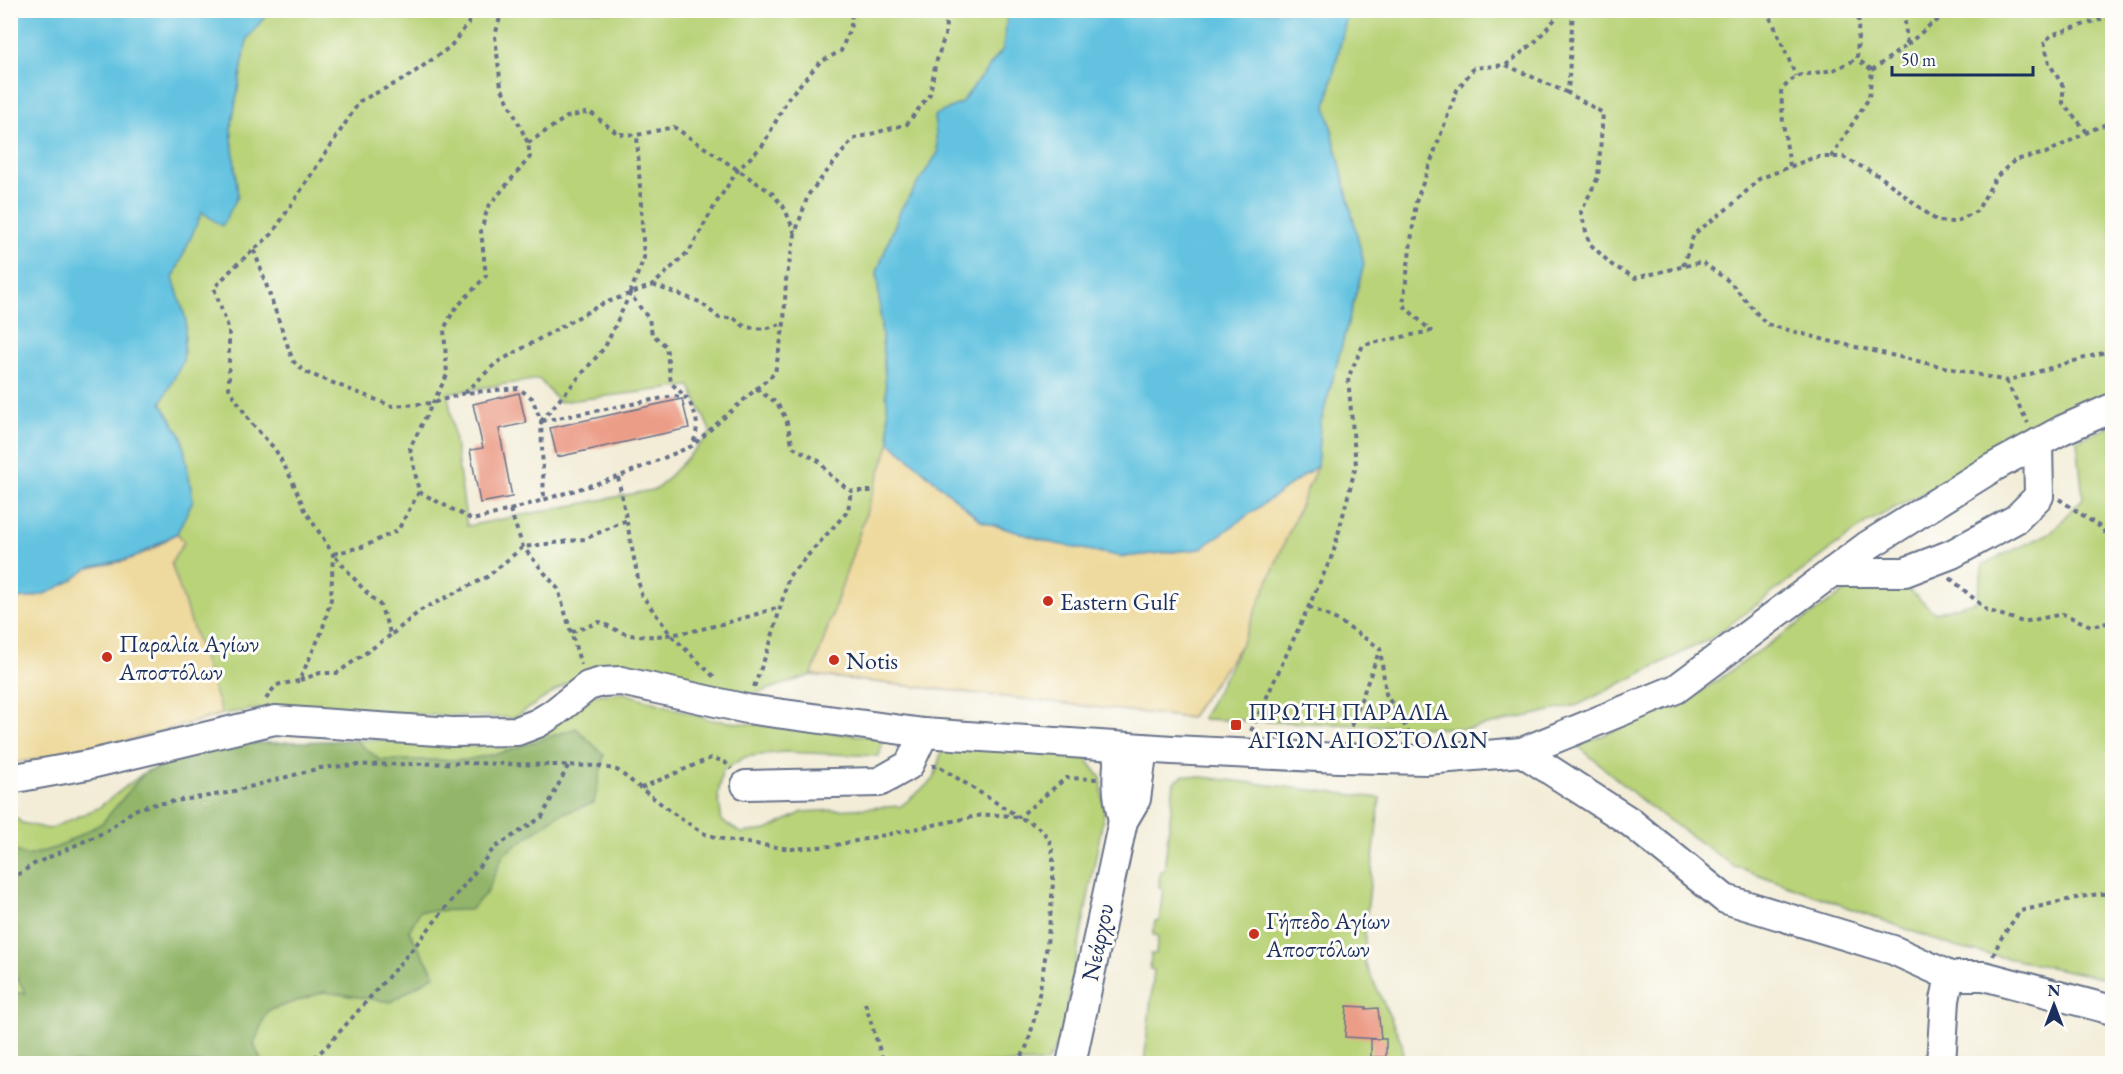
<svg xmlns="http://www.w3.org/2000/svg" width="2123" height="1074" viewBox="0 0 2123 1074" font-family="'EB Garamond',serif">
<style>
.green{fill:#b9d379;stroke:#6a816c;stroke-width:1.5;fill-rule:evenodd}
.forest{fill:#92b569;stroke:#567264;stroke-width:1.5}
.sand{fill:#eeda9e;stroke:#84847e;stroke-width:1.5}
.water{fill:#62c2e0;stroke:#3e789f;stroke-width:1.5}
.building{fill:#ec9d88}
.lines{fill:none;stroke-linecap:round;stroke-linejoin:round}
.minor-casing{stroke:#677289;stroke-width:32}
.path{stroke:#677289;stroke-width:4;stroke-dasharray:4.5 4.5;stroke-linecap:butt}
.minor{stroke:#fff;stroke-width:28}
.poi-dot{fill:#c8321e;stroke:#fdfcf7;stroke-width:2}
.labels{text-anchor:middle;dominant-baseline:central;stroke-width:6;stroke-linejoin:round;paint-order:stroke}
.poi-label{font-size:24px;fill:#1b2f5e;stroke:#fdfcf7;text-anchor:start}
.street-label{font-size:24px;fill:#1b2f5e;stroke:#fdfcf7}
</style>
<rect width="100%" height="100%" fill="#fdfcf7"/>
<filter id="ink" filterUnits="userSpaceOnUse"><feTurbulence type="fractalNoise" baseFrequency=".0167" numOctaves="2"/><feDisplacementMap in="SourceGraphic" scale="12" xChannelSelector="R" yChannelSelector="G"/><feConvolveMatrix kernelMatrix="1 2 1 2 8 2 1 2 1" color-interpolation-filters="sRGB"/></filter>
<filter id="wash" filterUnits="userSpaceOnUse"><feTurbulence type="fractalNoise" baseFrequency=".008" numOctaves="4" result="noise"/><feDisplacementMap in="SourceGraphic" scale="24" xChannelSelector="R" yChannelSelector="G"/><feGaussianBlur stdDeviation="1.35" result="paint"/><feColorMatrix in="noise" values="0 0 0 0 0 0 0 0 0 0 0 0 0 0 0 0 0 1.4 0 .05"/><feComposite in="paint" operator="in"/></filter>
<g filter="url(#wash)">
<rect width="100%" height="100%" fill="#f3edd8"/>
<!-- green -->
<g class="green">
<path d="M269 11H1008L1003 49 961 103 934 116 938 153 901 209 877 272 890 442 812 675 748 696 599 665 567 683 514 718 259 709 222 714 90 752 171 563 184 542 177 533 193 500 182 437 161 403 183 361 186 320 173 278 202 211 238 197 231 128 247 39ZM539 379 559 402 690 386 711 433 657 489 467 526 448 393Z"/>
<path d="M1348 11H2112V396L2098 401 1868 522 1713 637 1578 705 1469 729 1202 719 1241 645 1317 466 1320 425 1364 264 1326 106Z"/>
<path d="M2112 426V980L1958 948 1732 865 1646 804 1578 746 1693 697 1847 590 1896 578 1935 613 1977 601 1983 564 2052 532 2083 498 2077 440Z"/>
<path d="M624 693 711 720 884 738 879 756 782 752 745 757 722 771 718 795 722 821 741 833 767 830 803 812 901 806 934 779 944 741 1081 752 1101 778 1104 813 1061 1040 1046 1063 11 1064 10 813 22 823 49 829 98 808 145 772 194 755 240 744 376 740 479 746 594 695Z"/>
<path d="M1184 775 1380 798 1365 930V963L1402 1043 1403 1063 1144 1064 1154 970 1150 969 1151 954H1156L1158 936 1153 935 1155 921H1159L1163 888 1159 887 1160 871H1164L1174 782Z"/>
</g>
<!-- forest -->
<path class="forest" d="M576 728 604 755 594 803 558 815 503 855 487 892 470 910 420 911 409 931 435 975 391 1002 324 992 267 1011 254 1044 262 1063H11V993H26L11 969V849L27 856 58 847 102 823 145 772 194 755 240 744 355 740 380 760H466L504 752Z"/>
<!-- sand -->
<g class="sand">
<path d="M890 442 981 521 1052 543 1123 557 1200 549 1317 466 1241 645 1190 718 812 675Z"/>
<path d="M177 533 184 542 171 563 222 714 90 752 11 763 10 599 28 598 47 593 71 581 89 568 125 561 151 550Z"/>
</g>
<!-- water -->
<g class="water">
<path d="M11 10 269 11 247 39 231 128 238 196 222 226 202 212 173 278 186 320 183 361 161 403 182 437 193 500 177 533 135 557 89 568 71 581 47 593 28 598 11 599Z"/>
<path d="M1008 11H1348L1326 106 1364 264 1320 425 1317 466 1200 549 1123 557 1052 543 981 521 890 442 877 272 901 209 938 153 934 116 961 103 1003 49Z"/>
</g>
<g id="blocks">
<!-- building -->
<g class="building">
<path d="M519 393 526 423 499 429 512 497 480 503 470 450 483 448 473 404Z"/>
<path d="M682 399 689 428 557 457 550 428Z"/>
<path d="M1347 1006 1366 1007V1009L1378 1008 1381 1039 1345 1037Z"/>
<rect x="1371" y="1039" width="15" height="18"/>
</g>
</g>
</g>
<g filter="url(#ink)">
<use href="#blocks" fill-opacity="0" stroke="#677289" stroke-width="1.5"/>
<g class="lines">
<!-- minor casing -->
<g class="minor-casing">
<g id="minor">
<path d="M1832 572H1905L1952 554 2016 519 2039 496 2038 443"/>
<path d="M1120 747C1116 775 1116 793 1123 821"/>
<path d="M1522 752 1629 821 1725 899 1893 950 1950 976H1984L2112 1010"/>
<path d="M10 779 87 765 275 720 452 732 517 731 538 723 554 713 588 686 602 682 621 681 747 709 924 733 1172 750 1339 758 1426 760 1522 752 1676 689 1867 546 1992 468 2062 430 2112 408"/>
<path d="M746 785 879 782 909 765 924 733"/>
<path d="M1071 1064 1123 821 1136 799 1143 748"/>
<path d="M1941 1064 1945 1000 1950 976"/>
</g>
</g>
<!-- path -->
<g class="path">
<path d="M502 10 495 36 501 87 528 143 530 157 488 207 481 231 486 276 454 310 444 329 447 375 410 448 419 492 473 520 510 510 523 547 558 589 581 665"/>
<path d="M1573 10 1568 93 1603 113 1598 177 1581 212 1589 243 1612 265 1635 278 1702 262 1730 282 1766 324 1829 341 2006 381 2112 350"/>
<path d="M1765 10 1773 23 1796 76"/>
<path d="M2108 17 2112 35V52"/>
<path d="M1907 45 1930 25 1955 10"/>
<path d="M1506 65 1568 93"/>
<path d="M1872 70 1907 45 1904 10"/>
<path d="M2087 132 2063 103V86L2049 63 2044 41 2054 34 2108 17 2109 10"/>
<path d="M528 143 567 117 590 112 618 134 637 135 674 127 772 193 785 209 795 234"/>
<path d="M1831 157 1869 98 1872 70 1857 59"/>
<path d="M1790 166 1783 123 1781 90 1796 76 1833 70 1857 59 1859 10"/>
<path d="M254 250 293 361 305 372 392 406 432 403 465 393 518 388 532 398 541 421 544 499"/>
<path d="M1683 266 1694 234 1732 205 1759 179 1815 157H1843L1881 177 1937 221 1955 222 1977 211 1996 177 2015 160 2046 153 2100 126 2112 124"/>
<path d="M653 285 700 302 719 318H734L745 327 765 329 784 323"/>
<path d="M630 293 644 258 637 135"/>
<path d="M2006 381 2028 423"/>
<path d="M756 389 775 373 784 323 786 280 795 234 808 195 853 139 907 124 930 94 935 66 945 35 947 10"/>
<path d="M465 393 496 363 602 304 653 285 690 250 715 205 738 170 763 145 789 97 820 62 841 51 851 25 852 10"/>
<path d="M541 421 605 347 630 294 649 319 652 334 666 346 671 383 687 398"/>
<path d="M542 421 674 396 687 398C697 415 700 425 693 443"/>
<path d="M618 477 641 594 671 635 715 678"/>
<path d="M419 492 398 530 365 546 333 554 364 590 380 605 391 635 421 610 487 577 523 547 585 539 627 520"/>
<path d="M2059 499 2103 529 2112 547"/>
<path d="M510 510 618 477 692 446 756 389 777 403 786 419 793 447 819 461 832 477 851 491H874"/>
<path d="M1950 578 1987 610 2023 622 2063 614 2091 626 2112 622"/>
<path d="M1309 607 1337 620 1380 648 1386 694 1411 736"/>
<path d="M572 632 600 622C609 626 620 633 630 635 672 642 739 619 780 607"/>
<path d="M300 680 320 673H337L391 635"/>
<path d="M754 687 770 644 789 576 848 511 851 491"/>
<path d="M266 699 276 685 299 681 322 631 331 599 333 554 305 510 291 478 275 449 251 423 229 388V330L214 288 235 266 272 234 360 101 406 78 450 47 476 13 482 10"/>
<path d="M1251 731 1333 554 1356 465 1348 378 1363 345 1431 331 1403 305 1416 202 1457 90 1474 68 1506 65 1535 42 1563 10"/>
<path d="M1348 735 1380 649"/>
<path d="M932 766H938L1019 817 1066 778 1097 779"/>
<path d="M641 788 711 758 724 761 731 769"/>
<path d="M10 880 34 864 107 831 134 810 150 805 227 793 320 768 356 765 465 763 599 766 617 770 677 816 705 834 726 840 769 846 791 849 831 846 982 815C1008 814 1036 816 1050 842 1062 866 1038 1020 1026 1048 1024 1053 1020 1058 1017 1064"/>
<path d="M1993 956 2000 940 2020 911C2040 907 2096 891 2112 894"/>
<path d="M865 1003 884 1064"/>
<path d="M240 1064 255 1060 272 1064"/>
<path d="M307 1064 328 1045 410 952 494 848 542 817 568 766"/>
</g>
<!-- minor -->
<use href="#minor" class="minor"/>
</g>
</g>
<!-- markers -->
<g class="poi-dot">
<circle cx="1048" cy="601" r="6"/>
<circle cx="107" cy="657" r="6"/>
<circle cx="834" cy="660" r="6"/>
<rect x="1230" y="719" width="12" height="12" rx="3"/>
<circle cx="1254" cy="934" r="6"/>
</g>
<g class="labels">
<!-- poi labels -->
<g class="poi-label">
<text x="1060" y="601">Eastern Gulf</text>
<text x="119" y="643">Παραλία Αγίων<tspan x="119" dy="28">Αποστόλων</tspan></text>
<text x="846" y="660">Notis</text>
<text x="1248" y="711">ΠΡΩΤΗ ΠΑΡΑΛΙΑ<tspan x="1248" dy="28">ΑΓΙΩΝ ΑΠΟΣΤΟΛΩΝ</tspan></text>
<text x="1266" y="920">Γήπεδο Αγίων<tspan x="1266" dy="28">Αποστόλων</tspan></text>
</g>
<!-- street labels -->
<g class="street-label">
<text transform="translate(1097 942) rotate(-78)">Νεάρχου</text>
</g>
</g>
<!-- margin -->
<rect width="2123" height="1074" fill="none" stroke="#fdfcf7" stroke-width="36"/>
<!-- north arrow -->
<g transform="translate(2054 1005)" stroke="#fdfcf7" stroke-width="4.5" paint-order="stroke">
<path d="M0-4.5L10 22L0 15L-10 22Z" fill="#1b2f5e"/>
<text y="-9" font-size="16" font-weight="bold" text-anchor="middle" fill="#1b2f5e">N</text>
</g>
<!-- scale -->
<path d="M1892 66v9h141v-9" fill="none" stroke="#1b2f5e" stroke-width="3"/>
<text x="1901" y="66" font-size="18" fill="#1b2f5e" stroke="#fdfcf7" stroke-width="4.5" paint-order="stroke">50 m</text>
</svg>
